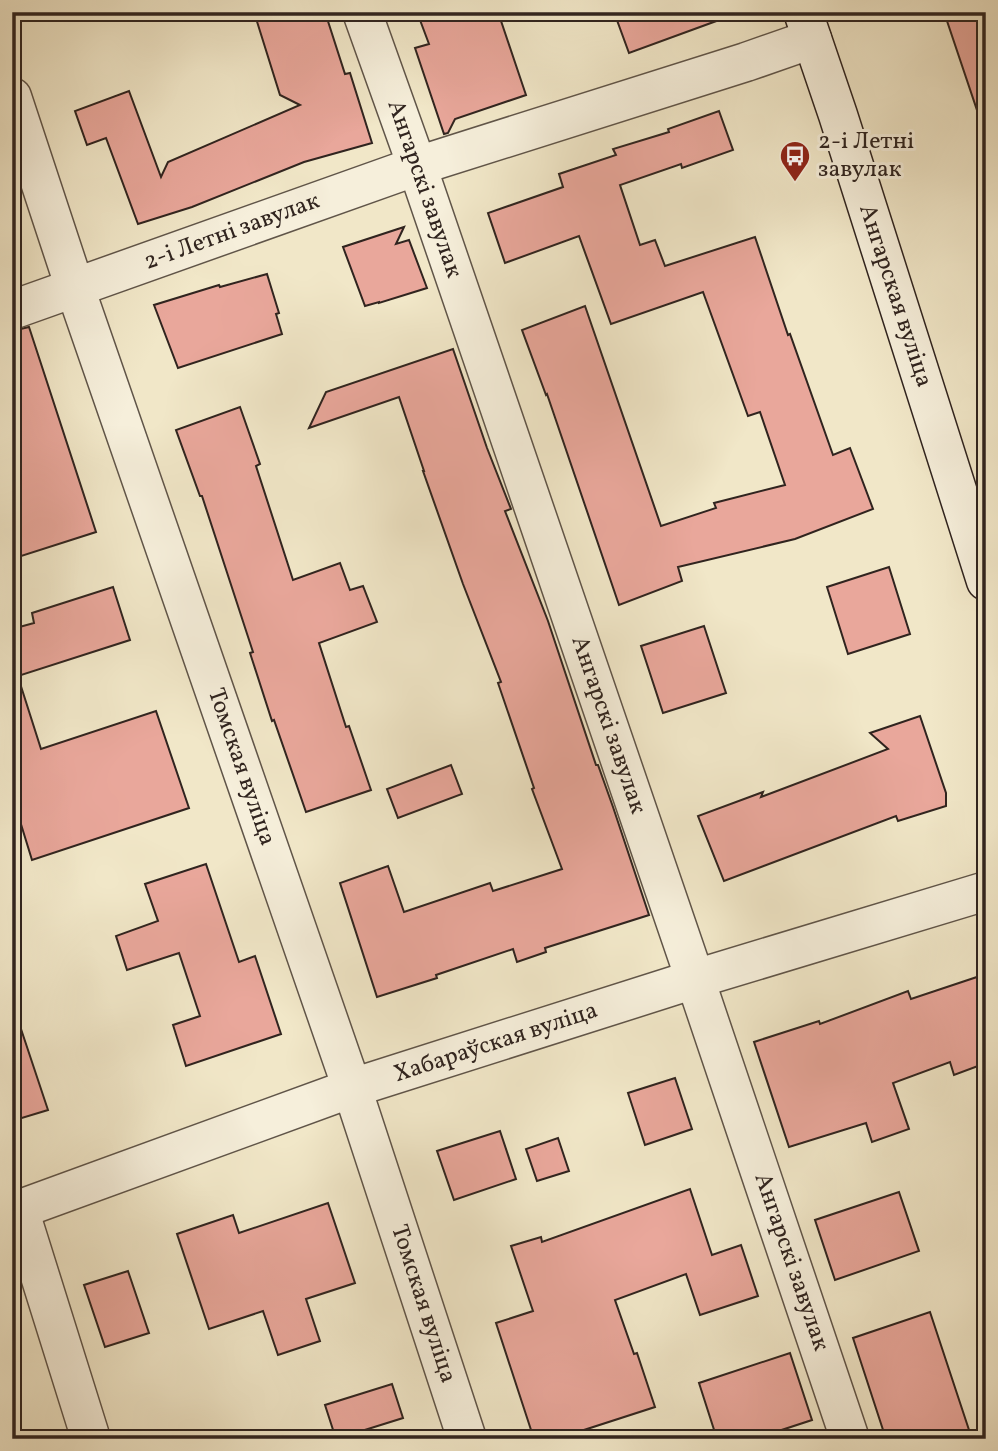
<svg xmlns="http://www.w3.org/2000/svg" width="998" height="1451" viewBox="0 0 998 1451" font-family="Vollkorn,serif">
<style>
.building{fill:#e9a79b;stroke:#30241f;stroke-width:2}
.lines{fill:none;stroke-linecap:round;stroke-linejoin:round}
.street-casing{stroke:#605549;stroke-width:41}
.secondary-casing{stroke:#30241f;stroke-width:41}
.street{stroke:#f6efdb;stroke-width:38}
.secondary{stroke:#f6efdb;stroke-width:38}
.labels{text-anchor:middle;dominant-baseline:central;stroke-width:6;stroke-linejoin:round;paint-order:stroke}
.poi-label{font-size:24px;fill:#30241f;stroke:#f6efdb;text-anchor:start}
.street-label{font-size:24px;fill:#30241f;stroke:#f6efdb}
</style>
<rect width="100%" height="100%" fill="#f1e7c8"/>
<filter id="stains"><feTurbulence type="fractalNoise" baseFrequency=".00286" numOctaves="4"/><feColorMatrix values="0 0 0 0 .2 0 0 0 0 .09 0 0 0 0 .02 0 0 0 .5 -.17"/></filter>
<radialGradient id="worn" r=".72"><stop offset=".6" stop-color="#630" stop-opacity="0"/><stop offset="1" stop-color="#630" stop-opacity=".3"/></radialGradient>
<!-- building -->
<g class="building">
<path d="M254 12H325L345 74 350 73 372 143 304 162 192 207 138 224 106 138 87 145 75 111 129 91 161 177 168 162 300 105 280 95Z"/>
<path d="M417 12H498L526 95 455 119 448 133 444 134 415 48 429 44Z"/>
<path d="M614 12H729L730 16 629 53Z"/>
<path d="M944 12H986V118L980 119Z"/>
<path d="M719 111 733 150 682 168 681 164 620 185 640 245 655 240 665 266 755 237 788 335 790 334 833 455 850 448 873 509 795 539 678 567 682 581 619 605 547 394 546 395 522 330 585 306 661 526 716 508 714 503 785 485 760 412 748 416 703 292 611 324 579 236 505 263 488 213 563 187 559 174 616 155 613 149 669 132 668 129Z"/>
<path d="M404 227 396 244 409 240 427 288 379 303V302L365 306 343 247Z"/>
<path d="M267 274 279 313 276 314 282 334 178 368 154 305 219 285 220 287Z"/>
<path d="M29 327 96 532 12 559V331Z"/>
<path d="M453 349 487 448 511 509 505 511 548 621 596 765H598L613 807 649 915 545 948 546 952 517 962 513 949 436 975 437 978 377 997 340 883 388 866 404 912 490 883 493 891 562 869 532 789 534 788 498 683 501 682 463 584 423 471H424L399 397 309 428 326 392Z"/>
<path d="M240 407 260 464 256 466 293 580 340 563 350 590 363 586 377 622 319 643 346 727 349 726 371 790 306 812 274 720 272 721 250 653 253 652 202 496H200L176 430Z"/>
<path d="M889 567 910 634 848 654 827 587Z"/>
<path d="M113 587 130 640 12 678V629L34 623 32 613Z"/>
<path d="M704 626 726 693 663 713 641 646Z"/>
<path d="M19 680 41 749 156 711 189 808 32 860 12 795V682Z"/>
<path d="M920 716 946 793V806L898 821 896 816 724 881 698 816 763 792 761 797 888 749 870 733Z"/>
<path d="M451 765 462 794 398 818 387 789Z"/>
<path d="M206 864 239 962 255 956 281 1034 186 1066 173 1025 200 1016 179 953 127 970 116 936 158 921 145 884Z"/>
<path d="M986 974V1063L954 1075 950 1062 893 1083 909 1129 872 1142 866 1123 789 1147 754 1042 819 1021 820 1024 908 991 911 999Z"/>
<path d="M18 1020 48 1110 12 1121V1021Z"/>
<path d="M675 1078 692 1129 645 1145 628 1093Z"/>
<path d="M500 1131 516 1179 454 1200 437 1151Z"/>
<path d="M558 1138 569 1171 537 1181 526 1149Z"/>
<path d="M690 1189 712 1255 741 1245 758 1296 700 1315 686 1274 615 1300 634 1354 637 1353 655 1407 584 1430 587 1439H534L496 1323 533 1311 511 1246 541 1237 542 1242Z"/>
<path d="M899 1192 919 1251 835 1280 815 1220Z"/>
<path d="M328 1203 355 1283 306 1299 320 1341 278 1355 263 1311 209 1329 177 1234 233 1215 239 1233Z"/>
<path d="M128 1271 149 1333 105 1347 84 1285Z"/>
<path d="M930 1312 972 1439H886L853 1338Z"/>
<path d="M790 1353 812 1420 754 1439H717L699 1383Z"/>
<path d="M392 1384 403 1418 336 1439 325 1405Z"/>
</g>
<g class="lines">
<!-- street casing -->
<g class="street-casing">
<g id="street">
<path d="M362 12 417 166 695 979 850 1439"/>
<path d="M12 97 75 288 352 1088 467 1439"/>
<path d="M12 310 417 166 746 62 812 39"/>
<path d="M19 1209 91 1439"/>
<path d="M12 1212 352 1088 695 979 986 891"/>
</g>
</g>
<!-- secondary casing -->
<g class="secondary-casing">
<path id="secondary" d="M803 12 838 115 986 581"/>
</g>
<!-- street -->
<use href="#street" class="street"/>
<!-- secondary -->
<use href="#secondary" class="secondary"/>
</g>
<!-- icons -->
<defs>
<g id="bus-pin" transform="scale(1.575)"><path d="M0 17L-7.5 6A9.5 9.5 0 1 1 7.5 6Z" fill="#8f2418" stroke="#f6efdb"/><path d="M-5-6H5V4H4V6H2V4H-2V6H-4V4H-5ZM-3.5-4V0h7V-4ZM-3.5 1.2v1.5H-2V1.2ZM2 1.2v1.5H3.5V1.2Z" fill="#fff"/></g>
</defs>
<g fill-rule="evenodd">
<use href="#bus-pin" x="795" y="156"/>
</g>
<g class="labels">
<!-- poi labels -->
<g class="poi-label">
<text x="818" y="142">2-і Летні<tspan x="818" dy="28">завулак</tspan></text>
</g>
<!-- street labels -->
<g class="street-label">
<text transform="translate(424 189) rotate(71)">Ангарскі завулак</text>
<text transform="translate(232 232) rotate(-20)">2-і Летні завулак</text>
<text transform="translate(895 296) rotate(72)">Ангарская вуліца</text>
<text transform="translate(608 725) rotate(71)">Ангарскі завулак</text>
<text transform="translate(241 767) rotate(71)">Томская вуліца</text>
<text transform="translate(496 1043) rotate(-18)">Хабараўская вуліца</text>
<text transform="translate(791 1262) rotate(71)">Ангарскі завулак</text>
<text transform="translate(423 1304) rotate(72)">Томская вуліца</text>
</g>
</g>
<!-- margin -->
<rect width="998" height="1451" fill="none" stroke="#f1e7c8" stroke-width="42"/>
<rect x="14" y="14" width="970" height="1423" fill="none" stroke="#30241f" stroke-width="3.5"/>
<rect x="21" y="21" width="956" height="1409" fill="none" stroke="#30241f" stroke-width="2"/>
<rect width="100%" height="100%" filter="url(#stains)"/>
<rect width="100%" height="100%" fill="url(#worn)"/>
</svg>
